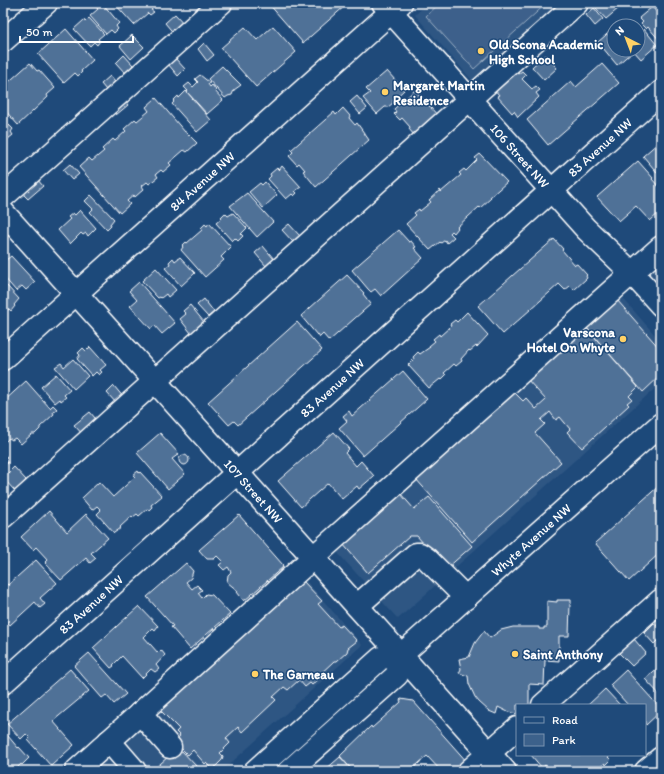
<svg xmlns="http://www.w3.org/2000/svg" width="664" height="774" viewBox="0 0 664 774" font-family="Itim,sans-serif">
<style>
.built{fill:#2e5683}
.green{fill:#3c618b;stroke:#9eb0c5}
.building{fill:#507197;stroke:#fff}
.lines{fill:none;stroke-linecap:round;stroke-linejoin:round}
.minor-casing{stroke:#fff;stroke-width:25}
.major-casing{stroke:#fff;stroke-width:25}
.minor{stroke:#1f4a7a;stroke-width:22}
.major{stroke:#1f4a7a;stroke-width:22}
.poi-dot{fill:#ffd166;stroke:#1f4a7a;stroke-width:1.5}
.labels{text-anchor:middle;dominant-baseline:central;stroke-width:3;stroke-linejoin:round;paint-order:stroke}
.poi-label{font-size:13px;font-weight:bold;fill:#fff;stroke:#1f4a7a;text-anchor:start}
.street-label{font-size:13px;fill:#fff;stroke:#1f4a7a}
</style>
<rect width="100%" height="100%" fill="#1f4a7a"/>
<filter id="ink" filterUnits="userSpaceOnUse"><feTurbulence type="fractalNoise" baseFrequency=".025" numOctaves="2"/><feDisplacementMap in="SourceGraphic" scale="8" xChannelSelector="R" yChannelSelector="G"/><feConvolveMatrix kernelMatrix="1 2 1 2 8 2 1 2 1" color-interpolation-filters="sRGB"/></filter>
<g filter="url(#ink)">
<!-- built -->
<g class="built">
<path d="M428 3H570L477 86 415 15Z"/>
<path d="M661 259V292L645 273Z"/>
<path d="M620 295 661 342V383L398 619 335 550Z"/>
<path d="M301 575 362 645 222 771H84Z"/>
</g>
<!-- green -->
<path class="green" d="M440 3H547L474 69 426 16Z"/>
<!-- building -->
<g class="building">
<path d="M114 3H159L151 10 154 12 150 15 148 13 134 25Z"/>
<path d="M268 3H344L346 5 303 43Z"/>
<path d="M599 3H614L619 8 606 19 595 7Z"/>
<path d="M100 4 102 5 103 4 119 23 116 26 118 29 114 33 111 30 106 34 90 16 98 9 96 7Z"/>
<path d="M652 7 661 17V42L648 27 646 29 641 24 643 22 639 18Z"/>
<path d="M594 8 603 19 595 26 586 15Z"/>
<path d="M175 14 187 27 176 36 165 23Z"/>
<path d="M89 18 104 34 98 39 100 41 97 45 94 42 90 46 74 29 84 20 85 22Z"/>
<path d="M273 26 296 52 256 87 221 48 245 27 257 40Z"/>
<path d="M614 28V50L633 51 617 65 598 42Z"/>
<path d="M638 28 641 32 644 29 657 45 641 59 633 50H638Z"/>
<path d="M66 29 93 60 81 71 82 72 78 76 75 73 64 83 38 54Z"/>
<path d="M132 35 144 47 131 59 120 46Z"/>
<path d="M204 43 214 55 207 61 198 49Z"/>
<path d="M124 55 133 65 125 73 116 63Z"/>
<path d="M545 55 557 68 544 80 532 67Z"/>
<path d="M175 58 185 69 178 76 168 64Z"/>
<path d="M30 63 37 71 39 70 55 88 47 95 48 97 18 125 3 108V87Z"/>
<path d="M602 64 619 83 548 145 527 120 571 81 576 87Z"/>
<path d="M222 66 241 85 234 90 232 95 228 96 225 98 208 79Z"/>
<path d="M387 71 404 90 393 100V103L388 107H385L377 114 363 98 370 93 366 89Z"/>
<path d="M515 71 518 74 522 71 526 75 522 79 532 89 536 86 540 90 536 93 539 97 518 117 514 111 512 113 497 96 499 95 494 89Z"/>
<path d="M200 75 210 83 208 84 210 87 212 85 216 90 215 91 223 100 207 114 187 92 188 91 184 87 189 83 193 87 198 82 195 79Z"/>
<path d="M110 76 115 82 106 90 101 84Z"/>
<path d="M415 90 439 117 414 135 409 129 410 127 402 118 400 120 394 114 396 112 394 109Z"/>
<path d="M186 91 211 120 197 132 172 104 174 102 173 101 178 96 179 98Z"/>
<path d="M357 96 367 108 360 114 350 102Z"/>
<path d="M156 98 185 132H186L197 143 187 152 184 150 169 163 171 165 163 172 161 170 156 174 158 177 149 184 147 182 142 186 144 189 135 197 134 195 127 201 130 204 120 213 79 167 89 158 92 161 104 151 102 149 113 139 115 141 126 131 124 129 135 119 137 121 149 111 146 107Z"/>
<path d="M124 100 128 105 116 115 113 110Z"/>
<path d="M343 108 350 116 349 118 355 125 357 123 369 140 316 187 303 171 305 170 299 163 297 165 289 156 293 152 291 150 334 112 336 115Z"/>
<path d="M3 121 8 127 9 125 13 129 11 132 13 135 8 139 6 137 3 139Z"/>
<path d="M661 138V175L660 176 643 156 659 142 657 141Z"/>
<path d="M480 154 507 182 490 197 491 198 480 208 479 207 457 227 458 228 454 233 452 231 450 233 454 237 447 243 445 240 441 243 440 242 430 250 406 224 416 215 414 213 419 209 420 211 431 202 429 200 440 190 441 192 461 175 459 173 464 169 466 171 477 160 475 158Z"/>
<path d="M638 161 653 178 652 179 659 187 661 186V211L650 221 636 206 619 221 597 197Z"/>
<path d="M70 164 79 174 72 180 63 170Z"/>
<path d="M282 166 301 187 295 191 297 193 294 196 292 194 286 199 268 179 271 176 270 174 277 168 279 170Z"/>
<path d="M37 179 43 186 28 199 22 193Z"/>
<path d="M265 182 277 195 263 208 249 192 260 183 262 185Z"/>
<path d="M247 193 273 222 257 237 230 206Z"/>
<path d="M91 195 114 219 110 224 111 226 107 230 90 212 93 209 85 201Z"/>
<path d="M80 210 96 228 88 236 86 233 83 235 81 233 70 244 58 230 70 219 68 217 73 213 75 215Z"/>
<path d="M225 213 228 216 233 213 247 228 241 234 243 236 238 241 235 238 232 241 216 223 222 218 221 217Z"/>
<path d="M209 223 231 247 221 257 224 260 205 277 181 250 183 247 182 246 186 242 187 243 202 230 201 228 205 224 207 226Z"/>
<path d="M289 224 300 236 293 242 282 230Z"/>
<path d="M398 230 409 242 411 241 416 247 414 248 423 258 381 296 375 289 371 292 368 289 352 270Z"/>
<path d="M554 239 563 249 562 250 575 265 577 264 587 275 586 276 587 278 574 290 570 286 565 290 559 284 503 334 478 306Z"/>
<path d="M263 246 274 259 266 266 255 253Z"/>
<path d="M11 256 35 282 26 290 22 286 16 291 3 276V258H4L6 260Z"/>
<path d="M180 257 195 273 181 286 165 268 170 264 169 262 173 258 175 261Z"/>
<path d="M156 268 176 290 168 297 166 294 161 298 160 297 158 298 142 281Z"/>
<path d="M347 275 364 293 363 294 371 304 329 341 323 334 320 337 318 334 317 335 301 316Z"/>
<path d="M139 282 175 323 162 334 154 325 151 329 130 306 137 300 129 291Z"/>
<path d="M7 286 19 299 14 305 15 306 11 311 9 309 4 313 3 290Z"/>
<path d="M204 299 214 312 208 317 197 305Z"/>
<path d="M617 300 661 350V375L643 392 586 327Z"/>
<path d="M190 305 204 322 191 333 180 319 186 314 183 311Z"/>
<path d="M467 312 488 335 477 347 476 346 470 351 469 350 461 359 462 361 456 366 454 364 444 373 446 375 441 380 440 379 429 388 408 365 414 359 413 357 418 352 420 354 430 347 429 346 435 341 433 339 439 334 440 336 451 326 450 324 455 320 457 322Z"/>
<path d="M297 322 322 350 238 425 234 421 229 425 208 402Z"/>
<path d="M584 325 638 387 629 396 632 399 627 403 629 405 582 448 567 432 570 429 560 417 556 420 550 412 541 420 545 424 535 433 561 462 472 542 415 478 513 391 523 401 526 398 536 409 546 400 526 378Z"/>
<path d="M90 347 106 365 100 370 102 372 99 375 96 372 92 376 77 359 80 355 78 353 83 348 86 351Z"/>
<path d="M73 359 88 376 74 389 55 367 61 363 64 367Z"/>
<path d="M403 371 427 399 363 456 339 428 347 421 343 416 349 411 352 416Z"/>
<path d="M56 374 70 390 64 395 66 397 61 401 60 399 55 403 41 387Z"/>
<path d="M26 381 50 408 53 405 57 409 53 412 54 414 40 427V429L35 434H32L21 444 15 438 12 440 9 438 4 443 3 402Z"/>
<path d="M114 386 124 398 117 404 107 393Z"/>
<path d="M90 412 100 424 85 437 74 425Z"/>
<path d="M334 432 349 449 345 453 356 466 361 461 374 476 359 489 357 486 342 499 328 483 301 507 278 481Z"/>
<path d="M160 433 179 454 172 459 185 474 168 489 137 453Z"/>
<path d="M3 453 7 457 5 459 8 463 3 467Z"/>
<circle cx="184" cy="460" r="5"/>
<path d="M14 467 26 480 15 491 3 478Z"/>
<path d="M138 471 139 473 140 472 162 496 151 505 152 507 149 510 147 509 139 516 137 514 133 517 132 516 120 527 121 528 114 533 97 514 101 510 97 506 92 510 82 498 99 482 113 497 135 477 133 475Z"/>
<path d="M661 484V552L629 581 595 543Z"/>
<path d="M400 493 414 509 429 497 472 546 446 569 417 536H410L368 573 342 543Z"/>
<path d="M49 511 67 532 86 514 108 538 91 553 96 558 90 563 86 558 61 580 45 563 48 560 36 547 33 550 21 537Z"/>
<path d="M239 515 283 565 282 566 283 567 244 601 237 592 238 591 227 582 228 575 231 572 228 567 224 570 219 565 223 562 217 556 214 559H207L199 550Z"/>
<path d="M36 560 57 583 40 598 45 604 40 608 35 602 10 625 3 617V580L8 585Z"/>
<path d="M186 563 193 571 191 578 186 582 192 589 197 585 202 590 198 593 202 598 206 594 212 595 230 614 190 649 171 627 173 626 147 597Z"/>
<path d="M302 580 322 601 318 604 339 627 342 625 357 641 348 648 347 652 337 661H334L318 676 320 678 312 685 310 683 305 687 299 680 288 690 284 687 273 697 276 700 242 732 238 727 226 738 230 743 220 753 223 756 222 760 214 768 210 767 206 763 205 764 193 750 188 755 174 741 180 736 176 732 179 729 160 710 161 709 157 705Z"/>
<path d="M557 600H571V604H570L569 636H559V661L545 660 544 685 529 684V705H517V714L508 712 498 707 496 714 489 711 479 702 475 697 469 684 468 676 459 673 461 669 459 659 469 657 475 643 484 631 490 638 501 630 513 627H539V629H544V627H547V601L557 602Z"/>
<path d="M139 606 158 626 155 630 153 628 144 637 158 653 161 650 165 655 156 665 159 669 155 672 151 669 142 678 122 656 113 665 114 666 111 668 93 648Z"/>
<path d="M654 623 661 629V637L654 644 644 633Z"/>
<path d="M634 639 646 653 632 666 619 653Z"/>
<path d="M89 653 126 694 114 704 106 695 102 698 74 666Z"/>
<path d="M661 665V696L645 679Z"/>
<path d="M70 669 89 691 53 721 74 745 51 766 28 740 30 738 26 734 21 739 7 724Z"/>
<path d="M626 670 661 709V711L646 725 645 723V705H628L610 685Z"/>
<path d="M605 689 620 705H588Z"/>
<path d="M401 699 413 701 468 763 459 771H441L427 756 410 771H353L340 756 371 726 372 728 401 702 400 700Z"/>
<path d="M3 730 18 748 19 747 29 758 22 765 21 764 14 771H3Z"/>
<path d="M177 749 181 750 197 767 204 768 208 771H152Z"/>
<path d="M531 755H610L608 757 611 760 606 765 605 763 595 771H550L545 765 542 768Z"/>
<path d="M340 757 353 771H324Z"/>
</g>
<g class="lines">
<!-- minor casing -->
<g class="minor-casing">
<g id="minor">
<path id="s1" d="M383 3 586 229 632 273 661 305"/>
<path d="M3 41 46 3"/>
<path d="M3 197 221 3"/>
<path id="s2" d="M3 212 505 771"/>
<path id="s3" d="M3 359 401 3"/>
<path d="M3 517 577 3"/>
<path d="M357 606 416 554H420L427 559 466 598"/>
<path id="s4" d="M3 683 661 92"/>
<path d="M543 705 661 600"/>
<path d="M140 713 170 747"/>
<path d="M109 741 135 771"/>
<path d="M76 771 327 545 661 247"/>
<path d="M469 771 517 728"/>
<path d="M646 771 661 758"/>
</g>
</g>
<!-- major casing -->
<g class="major-casing">
<g id="major">
<path id="s5" d="M255 771 381 658 401 655 661 424"/>
<path d="M289 771 397 675 401 655"/>
</g>
</g>
<!-- minor -->
<use href="#minor" class="minor"/>
<!-- major -->
<use href="#major" class="major"/>
</g>
</g>
<!-- markers -->
<g class="poi-dot">
<circle cx="481" cy="51" r="4"/>
<circle cx="385" cy="92" r="4"/>
<circle cx="623" cy="339" r="4"/>
<circle cx="515" cy="654" r="4"/>
<circle cx="255" cy="674" r="4"/>
</g>
<g class="labels">
<!-- poi labels -->
<g class="poi-label">
<text x="489" y="44">Old Scona Academic<tspan x="489" dy="15">High School</tspan></text>
<text x="393" y="85">Margaret Martin<tspan x="393" dy="15">Residence</tspan></text>
<text x="615" y="332" text-anchor="end">Varscona<tspan x="615" dy="15">Hotel On Whyte</tspan></text>
<text x="523" y="654">Saint Anthony</text>
<text x="263" y="674">The Garneau</text>
</g>
<!-- street labels -->
<g class="street-label">
<text stroke="none"><textPath href="#s4" startOffset="802">83 Avenue NW</textPath></text>
<text stroke="none"><textPath href="#s1" startOffset="205">106 Street NW</textPath></text>
<text stroke="none"><textPath href="#s3" startOffset="267">84 Avenue NW</textPath></text>
<text stroke="none"><textPath href="#s4" startOffset="442">83 Avenue NW</textPath></text>
<text stroke="none"><textPath href="#s2" startOffset="375">107 Street NW</textPath></text>
<text stroke="none"><textPath href="#s5" startOffset="363">Whyte Avenue NW</textPath></text>
<text stroke="none"><textPath href="#s4" startOffset="118">83 Avenue NW</textPath></text>
</g>
</g>
<!-- margin -->
<rect width="664" height="774" fill="none" stroke="#1f4a7a" stroke-width="16"/>
<rect x="8" y="8" width="648" height="758" fill="none" stroke="#fff" stroke-width="1.5" filter="url(#ink)"/>
<!-- legend -->
<rect x="516" y="704" width="130" height="52" fill="#1f4a7a" stroke="#7992af"/>
<rect x="524" y="717" width="20" height="6" fill="#1f4a7a" stroke="#7992af"/>
<text x="552" y="724" font-size="12" fill="#ffffff">Road</text>
<rect x="524" y="734" width="20" height="12" fill="#3c618b" stroke="#7992af"/>
<text x="552" y="744" font-size="12" fill="#ffffff">Park</text>
<!-- north arrow -->
<g transform="translate(626 38) rotate(318)"><circle r="19" fill="#1f4a7a" stroke="#7992af"/>
<path d="M0-3L7 15L0 10L-7 15Z" fill="#ffd166"/>
<text y="-6" font-size="11" font-weight="bold" text-anchor="middle" fill="#ffffff">N</text>
</g>
<!-- scale -->
<path d="M20 36v6h113v-6" fill="none" stroke="#ffffff" stroke-width="2"/>
<text x="26" y="36" font-size="12" fill="#ffffff" stroke="#1f4a7a" stroke-width="3" paint-order="stroke">50 m</text>
</svg>
